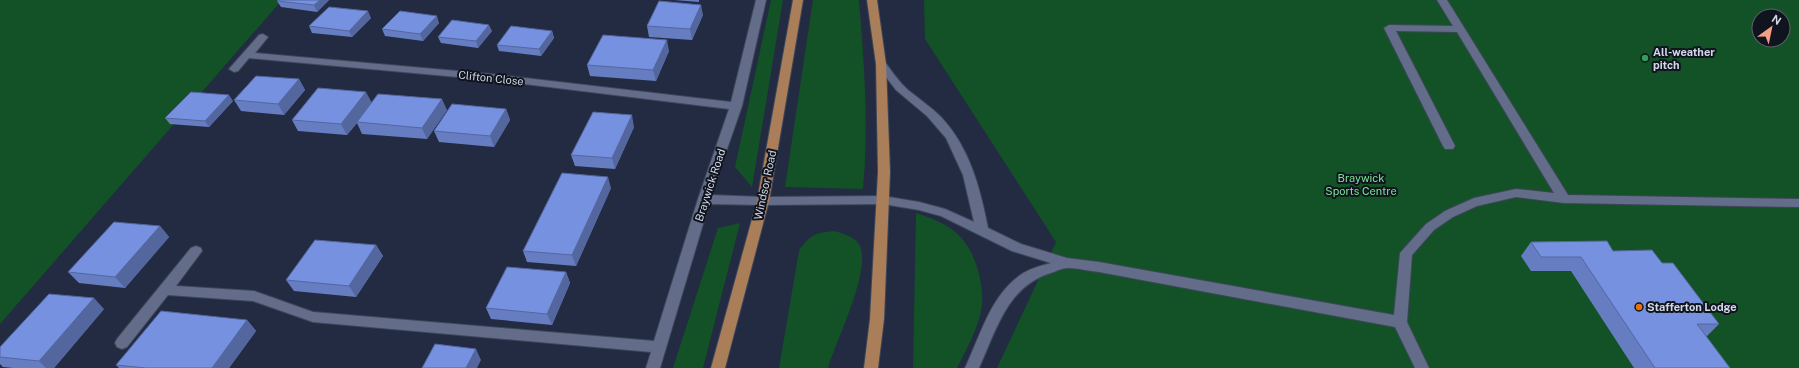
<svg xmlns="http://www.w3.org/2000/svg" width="1799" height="368" viewBox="0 0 1799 368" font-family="'Public Sans',sans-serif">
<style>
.green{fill:#135226;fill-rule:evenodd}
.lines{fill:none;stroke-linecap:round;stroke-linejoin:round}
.minor-casing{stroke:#3f465a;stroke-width:2}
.major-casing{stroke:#3f465a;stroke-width:2}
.minor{fill:#636d89;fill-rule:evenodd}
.major{fill:#aa7e59;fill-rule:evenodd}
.wall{fill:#667dc2}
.shaded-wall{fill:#53669e}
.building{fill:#7791e1;stroke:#53669e}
.leisure-dot{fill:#2e9e5b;stroke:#10141e;stroke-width:1.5}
.food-dot{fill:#e8710a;stroke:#10141e;stroke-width:1.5}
.labels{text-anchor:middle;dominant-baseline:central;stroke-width:4;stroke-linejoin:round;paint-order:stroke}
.poi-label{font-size:11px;font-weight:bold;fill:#d2d8e7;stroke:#10141e;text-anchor:start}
.street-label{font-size:11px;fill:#d2d8e7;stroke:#10141e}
.park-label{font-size:11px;fill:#7ae492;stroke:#10141e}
</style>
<rect width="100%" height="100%" fill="#222b42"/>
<!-- green -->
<g class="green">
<path d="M0 0H282L0 324Z"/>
<path d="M771 0H783L752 187 735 167Z"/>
<path d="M813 0H859C864 62 869 126 863 189L785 187Z"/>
<path d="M924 0H1799V368H997L1056 242 925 39ZM1759 16H1783V40H1759Z"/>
<path d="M916 213C931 218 943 222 955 232 975 247 986 287 981 311 977 331 966 350 957 368H913Z"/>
<path d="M740 223 703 368H673L718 228Z"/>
<path d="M834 231C842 233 856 237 860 246 871 272 836 340 828 368H779L799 251C809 235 815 233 834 231Z"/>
</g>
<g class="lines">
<!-- minor casing -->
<g class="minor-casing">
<path id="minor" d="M756 0H766L742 106 711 195 763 197 883 196 919 202 945 209 974 222 963 175 946 138 927 116 896 90 876 64 881 61 885 62C892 72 899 82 908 90 919 99 931 107 941 117 970 148 980 188 988 228L1021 244 1067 258 1099 262 1394 315 1400 253 1426 224 1445 211 1474 198 1516 189 1554 193 1457 32 1396 31 1455 146 1453 149H1445L1443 146 1384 28 1389 25 1453 26 1437 0H1447L1568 195 1799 199V207L1564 203 1516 197 1477 206 1453 217 1434 230 1412 255 1407 322 1429 368H1415L1395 327 1099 272C1089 271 1078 268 1068 268 1063 268 1056 271 1051 273 1007 286 996 331 979 368H965C980 337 990 297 1019 276 1028 269 1040 266 1051 263L1012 251 941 216 919 210 883 204 763 205 709 204 660 368H646L651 352 313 322 253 301 168 295 127 347 122 349 117 347 115 343 117 339 191 248 196 246 201 248 202 251 176 286 254 291 313 312 654 341 698 199 729 109 491 80 249 58 238 71 234 72 229 69 259 35 263 34 268 37 255 53 491 74 731 102Z"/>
</g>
<!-- major casing -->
<g class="major-casing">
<g id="major">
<path d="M793 0H803L769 201 725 368H711L757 201Z"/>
<path d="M867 0H877L886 64 890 172 884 319 878 368H864L870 319 878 172 876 64Z"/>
</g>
</g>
<!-- minor -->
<use href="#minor" class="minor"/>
<!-- major -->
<use href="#major" class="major"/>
</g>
<!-- wall -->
<g class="wall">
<path d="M279 0H329L317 12 281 7 277 1Z"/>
<path d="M674 0H699V2Z"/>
<path d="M703 15 692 40 649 37 647 26Z"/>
<path d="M371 18 352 37 312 33 309 26Z"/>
<path d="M439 23 423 41 385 36 382 29Z"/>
<path d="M492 31 478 48 441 43 438 37Z"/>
<path d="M552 31 554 38 541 56 499 51 497 45Z"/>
<path d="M669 51 656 81 590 76 587 65Z"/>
<path d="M299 79 305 90 284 115 241 111 234 100Z"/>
<path d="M233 101 209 127 170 124 165 118Z"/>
<path d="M371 103 447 110 427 139 362 134 357 123 347 135 298 131 292 120Z"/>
<path d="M506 109 510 120 494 147 439 142 434 131Z"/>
<path d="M634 127 615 169 575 166 571 155Z"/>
<path d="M611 188 576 266 527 262 523 251Z"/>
<path d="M160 226 169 237 125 288 79 283 68 272Z"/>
<path d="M1531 242 1613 251 1662 263 1719 324 1706 337 1730 368H1634L1571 271H1531L1521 256Z"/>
<path d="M376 245 383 256 356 297 294 291 286 280Z"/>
<path d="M566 272 570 283 552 325 491 319 486 308Z"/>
<path d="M104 309 54 368H13L3 367 0 364V347Z"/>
<path d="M247 320 256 331 229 368H119L116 365Z"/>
</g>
<!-- shaded-wall -->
<g class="shaded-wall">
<path d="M320 0H329L317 12 314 5Z"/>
<path d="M701 5 703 15 692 40 690 29Z"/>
<path d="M368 11 371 18 352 37 349 31Z"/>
<path d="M437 16 439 23 423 41 420 34Z"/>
<path d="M489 25 492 31 478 48 476 41Z"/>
<path d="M552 31 554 38 541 56 539 49Z"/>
<path d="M667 40 669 51 656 81 653 70Z"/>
<path d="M299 79 305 90 284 115 278 104Z"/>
<path d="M366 92 372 103 347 135 341 124Z"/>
<path d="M229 95 233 101 209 127 205 121Z"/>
<path d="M442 99 447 110 427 139 422 128Z"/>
<path d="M506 109 510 120 494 147 490 136Z"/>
<path d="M632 115 634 127 615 169 612 158Z"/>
<path d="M608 177 611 188 576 266 572 255Z"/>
<path d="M160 226 169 237 125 288 115 277Z"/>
<path d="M376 245 383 256 356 297 349 286Z"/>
<path d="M566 272 570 283 552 325 547 314Z"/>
<path d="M94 298 104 309 54 368H46L39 361Z"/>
<path d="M247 320 256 331 229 368H212Z"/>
<path d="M476 349 481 360 477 368H466Z"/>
</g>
<!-- building -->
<g class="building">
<path d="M279 0H320L314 5 277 1Z"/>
<path d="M659 1 701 5 690 29 647 26Z"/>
<path d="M329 7 368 11 349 31 309 26Z"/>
<path d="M400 11 437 16 420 34 382 29Z"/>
<path d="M452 20 489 25 476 41 438 37Z"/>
<path d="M511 26 552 31 539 49 497 45Z"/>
<path d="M603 35 667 40 653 70 587 65Z"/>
<path d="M256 76 299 79 278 104 234 100Z"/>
<path d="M318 88 366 92 341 124 292 120Z"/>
<path d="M191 92 229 95 205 121 165 118Z"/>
<path d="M378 94 442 99 422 128 357 122Z"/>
<path d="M452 104 506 109 490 136 434 131Z"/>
<path d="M593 112 632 115 612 158 571 155Z"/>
<path d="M562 173 608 177 572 255 523 251Z"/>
<path d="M114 222 160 226 115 277 68 272Z"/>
<path d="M315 240 376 245 349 286 286 280Z"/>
<path d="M1607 241 1613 251 1652 250 1662 263H1673L1719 324H1697L1730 368H1655L1581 257H1541L1531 242Z"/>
<path d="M507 267 566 272 547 314 486 308Z"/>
<path d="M49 294 94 298 39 361 0 357V347Z"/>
<path d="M161 311 247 320 212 368H146L116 365Z"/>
<path d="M435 344 476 349 466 368H422Z"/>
</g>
<!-- markers -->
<circle class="leisure-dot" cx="1645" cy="58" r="4"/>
<circle class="food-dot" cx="1639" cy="307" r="4"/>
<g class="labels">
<!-- poi labels -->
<g class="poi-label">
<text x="1653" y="52">All-weather<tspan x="1653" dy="13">pitch</tspan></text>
<text x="1647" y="307">Stafferton Lodge</text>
</g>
<!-- street labels -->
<g class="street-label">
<text transform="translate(491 78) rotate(6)">Clifton Close</text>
<text transform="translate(710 185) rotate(-72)">Braywick Road</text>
<text transform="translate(765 185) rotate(-78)">Windsor Road</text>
</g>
<!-- park labels -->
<g class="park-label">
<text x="1361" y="178">Braywick<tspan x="1361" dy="13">Sports Centre</tspan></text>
</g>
</g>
<!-- north arrow -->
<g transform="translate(1771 28) rotate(33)"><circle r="19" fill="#10141e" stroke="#5e626e"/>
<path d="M0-3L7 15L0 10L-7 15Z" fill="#f49e86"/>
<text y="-6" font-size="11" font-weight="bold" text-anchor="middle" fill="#d2d8e7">N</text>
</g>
</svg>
